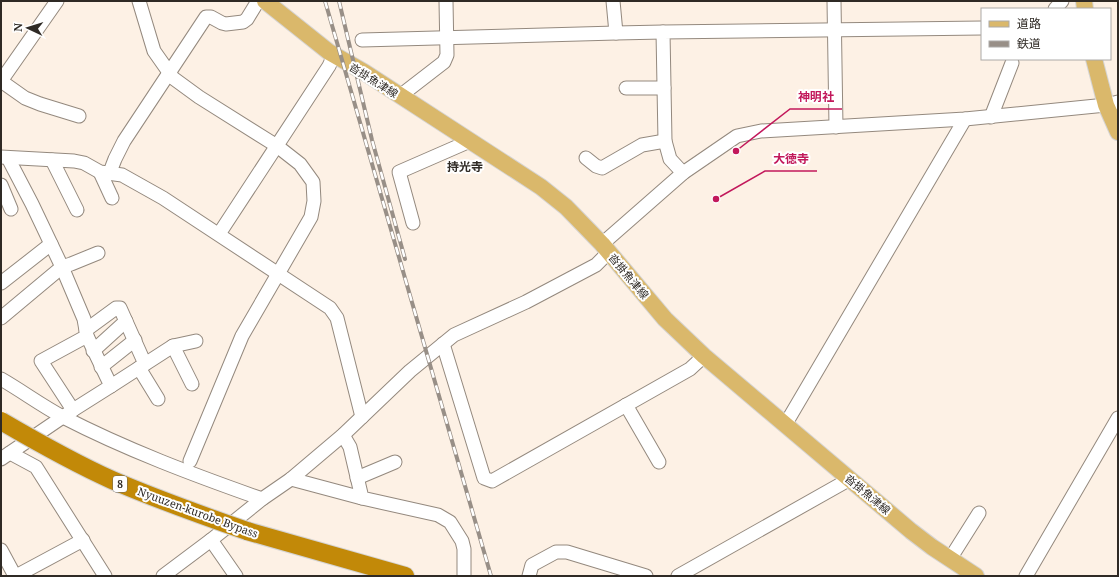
<svg xmlns="http://www.w3.org/2000/svg" width="1119" height="577" viewBox="0 0 1119 577" font-family="'Noto Serif','Noto Sans JP',serif">
<style>
.lines{fill:none;stroke-linecap:round;stroke-linejoin:round}
.minor-casing{stroke:#94897e;stroke-width:15}
.major-casing{stroke:#d5d4d3;stroke-width:18}
.highway-casing{stroke:#d5d4d3;stroke-width:20}
.minor{stroke:#fff;stroke-width:13}
.major{stroke:#dab86b;stroke-width:16}
.highway{stroke:#c28908;stroke-width:18}
.rail-casing{stroke:#988f87;stroke-width:4}
.rail{stroke:#fff;stroke-width:2.5;stroke-dasharray:8;stroke-linecap:butt}
.highway-bridge-casing{stroke:#d5d4d3;stroke-width:20;stroke-linecap:butt}
.highway-bridge{stroke:#c28908;stroke-width:18}
.labels{text-anchor:middle;dominant-baseline:central;stroke-width:4;stroke-linejoin:round;paint-order:stroke}
.shield{fill:#fff;stroke:#6d6a66;stroke-width:1}
.shield-label{font-size:10px;font-weight:bold;fill:#2f2a25}
.street-label{font-size:11px;fill:#2f2a25;stroke:#fff}
.neighbourhood-label{font-size:12px;font-weight:bold;fill:#2f2a25;stroke:#fff}
.leader{fill:none;stroke:#c2185b;stroke-width:1.5}
.callout-dot{fill:#c2185b;stroke:#fff;stroke-width:1.5}
.callout-label{font-size:12px;text-anchor:middle;font-weight:bold;fill:#c2185b;stroke:#fff;stroke-width:4;stroke-linejoin:round;paint-order:stroke}
</style>
<rect width="100%" height="100%" fill="#fdf1e5"/>
<g class="lines">
<!-- minor casing -->
<g class="minor-casing">
<g id="minor">
<path d="M139 1 154 51 173 78 199 97 277 146 300 164 313 182 314 201 311 217 242 336 190 461"/>
<path d="M613 1 616 33 663 32"/>
<path d="M834 1 836 127"/>
<path d="M1055 9 1062 1"/>
<path d="M362 40 616 33"/>
<path d="M1 81 57 1"/>
<path d="M1 81 25 98 40 104 79 116"/>
<path d="M626 88H664"/>
<path d="M400 96 444 62 447 55 446 1"/>
<path d="M991 117 1012 63"/>
<path d="M1 157 74 161 84 163 100 172 122 175 163 198 330 308 337 318 362 417"/>
<path d="M586 158 596 166 602 168 642 145 665 141"/>
<path d="M52 160 77 210"/>
<path d="M100 172 112 198"/>
<path d="M110 172 115 159 124 141 206 17H211L222 23 226 24 243 22 247 19 258 1"/>
<path d="M683 173 670 159 665 141 663 32 982 28"/>
<path d="M1 185 11 209"/>
<path d="M413 223 399 172 470 141"/>
<path d="M219 234 329 66 334 55"/>
<path d="M602 244 683 173 737 136 761 131 965 119 1106 105 1118 102"/>
<path d="M1 283 51 244"/>
<path d="M1 318 62 267 71 264 98 253"/>
<path d="M86 330 116 308H120L145 364"/>
<path d="M443 344 484 478 492 481 690 369 704 356"/>
<path d="M173 346 192 384"/>
<path d="M93 351 126 321"/>
<path d="M101 367 135 340"/>
<path d="M139 368 158 399"/>
<path d="M1 379C22 391 42 406 63 417 127 450 194 475 262 499"/>
<path d="M111 386 173 346 196 341"/>
<path d="M626 405 659 462"/>
<path d="M73 410 41 361 87 336"/>
<path d="M785 425 965 119"/>
<path d="M343 435 350 447 362 498 438 515 450 522 462 541 464 549V576"/>
<path d="M10 453 36 467 105 576"/>
<path d="M1 459 73 410 111 386 87 336 84 319 62 267 32 204 8 158"/>
<path d="M357 478 395 462"/>
<path d="M291 479 362 498"/>
<path d="M211 540 236 576"/>
<path d="M1 550 15 576"/>
<path d="M950 559 979 513"/>
<path d="M16 576 83 540"/>
<path d="M163 576 211 540 262 499 291 479 343 435 410 371 454 335 526 302 596 265 609 252"/>
<path d="M529 576 532 565 556 552H567L646 576"/>
<path d="M678 576 850 479"/>
<path d="M1026 576 1118 418"/>
</g>
</g>
<!-- major casing -->
<g class="major-casing">
<g id="major">
<path d="M265 1 329 52 364 72 541 187 566 207 602 244 665 319 704 356 911 531 932 547 976 576"/>
<path d="M1084 1 1085 9"/>
<path d="M1094 59 1106 105 1118 132"/>
</g>
</g>
<!-- highway casing -->
<g class="highway-casing">
<path id="highway" d="M247 531 405 576"/>
</g>
<!-- minor -->
<use href="#minor" class="minor"/>
<!-- major -->
<use href="#major" class="major"/>
<!-- highway -->
<use href="#highway" class="highway"/>
<!-- rail casing -->
<g class="rail-casing">
<g id="rail">
<path d="M325 1 491 576"/>
<path d="M339 1 372 140 405 259"/>
</g>
</g>
<!-- rail -->
<use href="#rail" class="rail"/>
<!-- highway-bridge casing -->
<g class="highway-bridge-casing">
<path id="highway-bridge" d="M1 421C37 442 74 463 112 480 156 499 201 515 247 531"/>
</g>
<!-- highway-bridge -->
<use href="#highway-bridge" class="highway-bridge"/>
</g>
<g class="labels">
<!-- shield labels -->
<rect class="shield" x="113" y="476" width="14" height="16" rx="3"/>
<g class="shield-label">
<text x="120" y="484">8</text>
</g>
<!-- street labels -->
<g class="street-label">
<text transform="translate(374 80) rotate(32)">沓掛魚津線</text>
<text transform="translate(629 276) rotate(50)">沓掛魚津線</text>
<text transform="translate(868 494) rotate(40)">沓掛魚津線</text>
<text transform="translate(198 512) rotate(20)">Nyuuzen-kurobe Bypass</text>
</g>
<!-- neighbourhood labels -->
<g class="neighbourhood-label">
<text x="465" y="166">持光寺</text>
</g>
</g>
<!-- callouts -->
<path class="leader" d="M736 151L790 109H842M716 199L765 171H817"/>
<g class="callout-dot">
<circle cx="736" cy="151" r="4"/>
<circle cx="716" cy="199" r="4"/>
</g>
<g class="callout-label">
<text x="816" y="101">神明社</text>
<text x="791" y="163">大徳寺</text>
</g>
<!-- border -->
<rect width="1119" height="577" fill="none" stroke="#2f2a25" stroke-width="4"/>
<!-- legend -->
<rect x="981" y="8" width="130" height="52" fill="#ffffff" stroke="#acaaa8"/>
<rect x="989" y="21" width="20" height="6" fill="#dab86b" stroke="#acaaa8"/>
<text x="1017" y="28" font-size="12" fill="#2f2a25">道路</text>
<rect x="989" y="41" width="20" height="6" fill="#988f87" stroke="#acaaa8"/>
<text x="1017" y="48" font-size="12" fill="#2f2a25">鉄道</text>
<!-- north arrow -->
<g transform="translate(28 28) rotate(274)" stroke="#ffffff" stroke-width="3" paint-order="stroke">
<path d="M0-3L7 15L0 10L-7 15Z" fill="#2f2a25"/>
<text y="-6" font-size="11" font-weight="bold" text-anchor="middle" fill="#2f2a25">N</text>
</g>
</svg>
